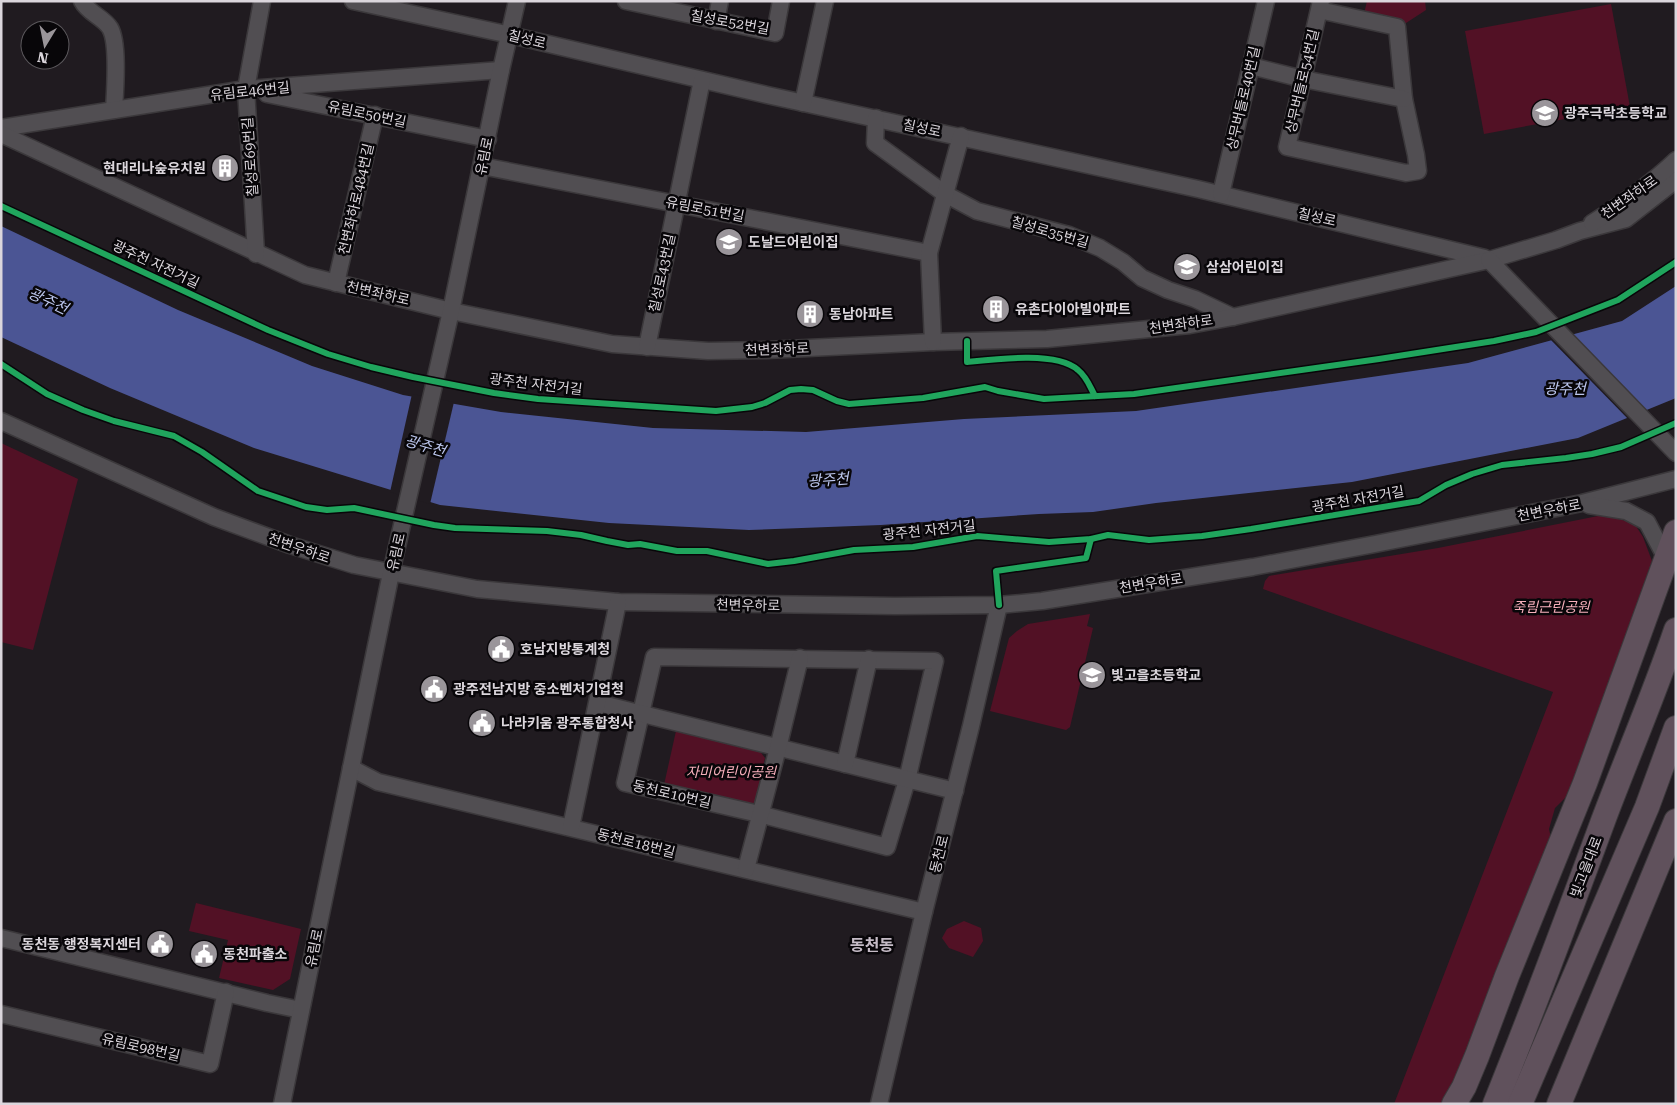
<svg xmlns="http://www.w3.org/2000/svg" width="1677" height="1105" viewBox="0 0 1677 1105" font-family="'Roboto Serif','Noto Sans KR',serif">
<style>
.green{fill:#521125}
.water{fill:#4b5594}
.pier{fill:#201b20}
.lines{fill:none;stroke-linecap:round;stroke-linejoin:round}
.minor-casing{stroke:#3b383b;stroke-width:19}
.highway-casing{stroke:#3b383b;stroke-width:26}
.minor{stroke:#514e52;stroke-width:16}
.highway{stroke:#60515c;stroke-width:24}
.cycleway-casing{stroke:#080609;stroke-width:9}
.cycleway{stroke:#20a55d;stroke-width:6}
.labels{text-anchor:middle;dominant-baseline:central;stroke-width:5;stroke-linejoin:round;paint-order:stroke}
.street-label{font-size:14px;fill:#dbd6dc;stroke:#080609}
.poi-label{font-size:14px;font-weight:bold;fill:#dbd6dc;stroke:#080609;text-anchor:start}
.park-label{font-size:14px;font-style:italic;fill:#f7afbb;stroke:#080609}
.water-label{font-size:15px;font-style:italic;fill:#bcc6ed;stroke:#080609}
.quarter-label{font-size:16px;font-weight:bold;fill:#c5bbc6;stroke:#080609}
</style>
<rect width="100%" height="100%" fill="#201b20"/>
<!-- green -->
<g class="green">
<path d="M1367 1H1425L1426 10 1406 23 1364 14Z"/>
<path d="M1611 4 1630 107 1484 134 1465 31Z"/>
<path d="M1 443 78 479 33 650 1 642Z"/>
<path d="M1603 515 1634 523 1643 537 1652 561 1616 665 1570 793 1555 808 1549 829 1552 843 1446 1104H1394L1553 692 1263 589 1265 581 1269 576 1438 548Z"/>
<path d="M1090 614 1087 626 1093 628 1070 727 1066 730 990 711 1009 638 1017 631 1028 624Z"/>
<path d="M676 731 759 750 765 758 755 803 750 806 664 785Z"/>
<path d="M196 903 301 929 290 979 273 990 219 978 228 940 189 931Z"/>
<path d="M964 921 981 928 983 941 973 957 949 948 942 938 947 929Z"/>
</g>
<!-- water -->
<path class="water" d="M1 226 178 310 312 366 403 395 501 412 653 428 806 432 964 419 1136 411 1468 363 1622 321 1676 286V398L1578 438 1352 482 1156 503 1093 512 1039 514 881 525 749 530 609 523 440 505 254 448 110 388 1 337Z"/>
<!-- pier -->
<g class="pier">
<path d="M1571 332 1648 413 1629 420 1549 338Z"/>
<path d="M412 394 454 402 430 504 390 492Z"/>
</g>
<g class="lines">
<!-- minor casing -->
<g class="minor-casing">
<g id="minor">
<path d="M82 1C88 13 103 17 110 28 119 43 115 92 114 110"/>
<path d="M353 1 510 35 767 95 1198 189 1485 258"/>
<path d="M626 1 775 33 781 1"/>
<path d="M1319 10 1397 27 1404 99 1416 155 1418 171 1406 173 1287 147 1321 1"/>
<path d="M716 21 720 1"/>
<path d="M1251 66 1303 79 1404 99"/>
<path d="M267 94 488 139"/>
<path d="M803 103 825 1"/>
<path d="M876 118 875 143 945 194 977 211 1069 235 1100 248 1123 262 1142 278 1168 290 1195 299 1233 317"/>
<path d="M1 128 246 89 501 70"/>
<path d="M1 134 305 275 451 311 612 344 708 351 766 350 933 342 1047 339 1190 325 1233 317 1489 260 1556 240 1580 231 1626 219 1676 180"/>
<path d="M482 166 929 253"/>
<path d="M1221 194 1266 1"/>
<path d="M1592 223C1622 204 1650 185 1676 160"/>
<path d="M256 254 246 89 262 1"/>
<path d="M1489 260 1676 453"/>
<path d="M336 283 375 115"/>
<path d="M933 342 929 253 961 136"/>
<path d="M647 347 702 80"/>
<path d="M1 421 214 517 290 545 354 565 477 589 618 602 895 606 999 605 1042 601 1253 567 1375 544 1582 503 1676 479"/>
<path d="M1589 505 1626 511 1647 522 1666 558"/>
<path d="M654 657 935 661 907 780 887 847 759 814 625 783Z"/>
<path d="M598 703 955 791"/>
<path d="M845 764 869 659"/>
<path d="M351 768 378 782 924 912"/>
<path d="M571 827 618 602"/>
<path d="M746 869 778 748 800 658"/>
<path d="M1 938 267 1003 301 1010"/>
<path d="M1 1014 210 1064 226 992"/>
<path d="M282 1104 391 573 451 311 501 70 517 1"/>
<path d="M879 1104 924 912 971 726 999 605"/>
</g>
</g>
<!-- highway casing -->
<g class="highway-casing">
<g id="highway">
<path d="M1454 1104 1464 1087 1477 1056 1507 976 1585 783 1676 532"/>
<path d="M1495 1104C1533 1010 1568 916 1603 821 1627 757 1654 695 1676 630"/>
<path d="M1520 1104 1647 807 1676 728"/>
<path d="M1559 1104 1676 821"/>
</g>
</g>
<!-- minor -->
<use href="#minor" class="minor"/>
<!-- highway -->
<use href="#highway" class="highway"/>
<!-- cycleway casing -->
<g class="cycleway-casing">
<g id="cycleway">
<path d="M1 206 268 330 328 354 371 367 413 377 494 393 538 399 716 411 752 407 765 403 790 390 801 389 813 390 837 401 849 404 923 398 985 387 998 391 1044 399 1134 394 1379 359 1494 341 1536 332 1618 300 1676 262"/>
<path d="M967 341V362C995 359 1057 351 1078 370 1087 377 1090 387 1095 396"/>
<path d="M1 364 47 394 83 410 114 421 174 436 202 452 258 491 306 507 327 510 354 508 434 525 455 528 547 531 581 535 607 541 628 545 640 544 677 551H707L768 564 794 561 854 550 913 547 977 536 1049 542 1091 539 1108 535 1149 540 1202 536 1251 529 1419 501 1446 485 1472 474 1502 465 1566 458 1592 454 1621 447 1676 423"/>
<path d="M999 605 996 571 1086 558 1091 539"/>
</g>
</g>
<!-- cycleway -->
<use href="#cycleway" class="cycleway"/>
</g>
<!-- icons -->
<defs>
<g id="school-disc" transform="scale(1.4375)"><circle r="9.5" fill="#9a959a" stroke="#080609"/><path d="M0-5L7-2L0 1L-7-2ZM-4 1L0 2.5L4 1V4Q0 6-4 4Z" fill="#fff"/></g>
<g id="building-disc" transform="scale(1.4375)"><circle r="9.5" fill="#9a959a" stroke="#080609"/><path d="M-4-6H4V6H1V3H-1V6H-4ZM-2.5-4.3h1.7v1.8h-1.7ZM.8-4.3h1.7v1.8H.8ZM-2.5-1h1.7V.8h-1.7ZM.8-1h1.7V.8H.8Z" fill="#fff"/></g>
<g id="civic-disc" transform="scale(1.4375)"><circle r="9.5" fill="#9a959a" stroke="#080609"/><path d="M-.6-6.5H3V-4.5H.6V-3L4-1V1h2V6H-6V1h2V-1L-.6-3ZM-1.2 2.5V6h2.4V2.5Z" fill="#fff"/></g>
</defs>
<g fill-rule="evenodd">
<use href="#school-disc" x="1545" y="113"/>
<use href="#building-disc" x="225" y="168"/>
<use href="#school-disc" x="729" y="242"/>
<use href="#school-disc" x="1187" y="267"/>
<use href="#building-disc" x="996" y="309"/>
<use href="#building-disc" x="810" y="314"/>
<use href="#civic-disc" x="501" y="649"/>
<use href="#school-disc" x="1092" y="675"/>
<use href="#civic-disc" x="434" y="689"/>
<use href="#civic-disc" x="482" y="723"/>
<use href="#civic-disc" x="160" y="944"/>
<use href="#civic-disc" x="204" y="954"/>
</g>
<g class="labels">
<!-- street labels -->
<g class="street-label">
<text transform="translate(730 22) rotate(10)">칠성로52번길</text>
<text transform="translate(527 39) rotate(14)">칠성로</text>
<text transform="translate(1302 81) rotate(-77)">상무버들로54번길</text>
<text transform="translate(250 91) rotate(-6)">유림로46번길</text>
<text transform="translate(1243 98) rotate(-77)">상무버들로40번길</text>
<text transform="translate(367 114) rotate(12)">유림로50번길</text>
<text transform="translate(922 128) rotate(12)">칠성로</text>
<text transform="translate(484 156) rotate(-78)">유림로</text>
<text transform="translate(250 157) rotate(-94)">칠성로69번길</text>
<text transform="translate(1629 197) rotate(-35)">천변좌하로</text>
<text transform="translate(356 199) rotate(-77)">천변좌하로484번길</text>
<text transform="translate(705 209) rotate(11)">유림로51번길</text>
<text transform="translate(1317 217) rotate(13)">칠성로</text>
<text transform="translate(1050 232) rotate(16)">칠성로35번길</text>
<text transform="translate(156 264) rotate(25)">광주천 자전거길</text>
<text transform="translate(662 273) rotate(-78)">칠성로43번길</text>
<text transform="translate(378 293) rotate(13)">천변좌하로</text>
<text transform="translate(1181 324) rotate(-8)">천변좌하로</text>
<text transform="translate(777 349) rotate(-2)">천변좌하로</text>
<text transform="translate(536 384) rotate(7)">광주천 자전거길</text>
<text transform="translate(1358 499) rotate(-10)">광주천 자전거길</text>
<text transform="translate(1549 510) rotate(-11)">천변우하로</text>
<text transform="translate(929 530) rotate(-6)">광주천 자전거길</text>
<text transform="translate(299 548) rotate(19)">천변우하로</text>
<text transform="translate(396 552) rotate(-77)">유림로</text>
<text transform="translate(1151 583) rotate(-9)">천변우하로</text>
<text transform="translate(748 605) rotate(1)">천변우하로</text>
<text transform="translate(672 794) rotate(13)">동천로10번길</text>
<text transform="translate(636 843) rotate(14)">동천로18번길</text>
<text transform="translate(939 854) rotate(-76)">동천로</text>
<text transform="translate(1586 867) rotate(-69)">빛고을대로</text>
<text transform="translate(314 948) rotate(-78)">유림로</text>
<text transform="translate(141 1047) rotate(13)">유림로98번길</text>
</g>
<!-- poi labels -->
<g class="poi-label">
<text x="1564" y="113">광주극락초등학교</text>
<text x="206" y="168" text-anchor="end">현대리나숲유치원</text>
<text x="748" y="242">도날드어린이집</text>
<text x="1206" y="267">삼삼어린이집</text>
<text x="1015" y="309">유촌다이아빌아파트</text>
<text x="829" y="314">동남아파트</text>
<text x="520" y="649">호남지방통계청</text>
<text x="1111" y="675">빛고을초등학교</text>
<text x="453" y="689">광주전남지방 중소벤처기업청</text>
<text x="501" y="723">나라키움 광주통합청사</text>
<text x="141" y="944" text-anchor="end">동천동 행정복지센터</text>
<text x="223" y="954">동천파출소</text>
</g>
<!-- park labels -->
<g class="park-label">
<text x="1551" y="607">죽림근린공원</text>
<text x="731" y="772">자미어린이공원</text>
</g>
<!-- water labels -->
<g class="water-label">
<text transform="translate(48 301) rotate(25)">광주천</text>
<text x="1565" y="389">광주천</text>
<text transform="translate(425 446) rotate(16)">광주천</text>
<text transform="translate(828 480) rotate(-4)">광주천</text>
</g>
<!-- quarter labels -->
<g class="quarter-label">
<text x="872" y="945">동천동</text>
</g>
</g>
<!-- border -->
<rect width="1677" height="1105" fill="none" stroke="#dbd6dc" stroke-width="5"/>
<!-- north arrow -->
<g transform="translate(45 45) rotate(190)"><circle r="24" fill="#080609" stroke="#5c595d"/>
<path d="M0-4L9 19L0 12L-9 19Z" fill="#9a959a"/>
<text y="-8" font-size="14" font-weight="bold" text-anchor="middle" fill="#dbd6dc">N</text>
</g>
</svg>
